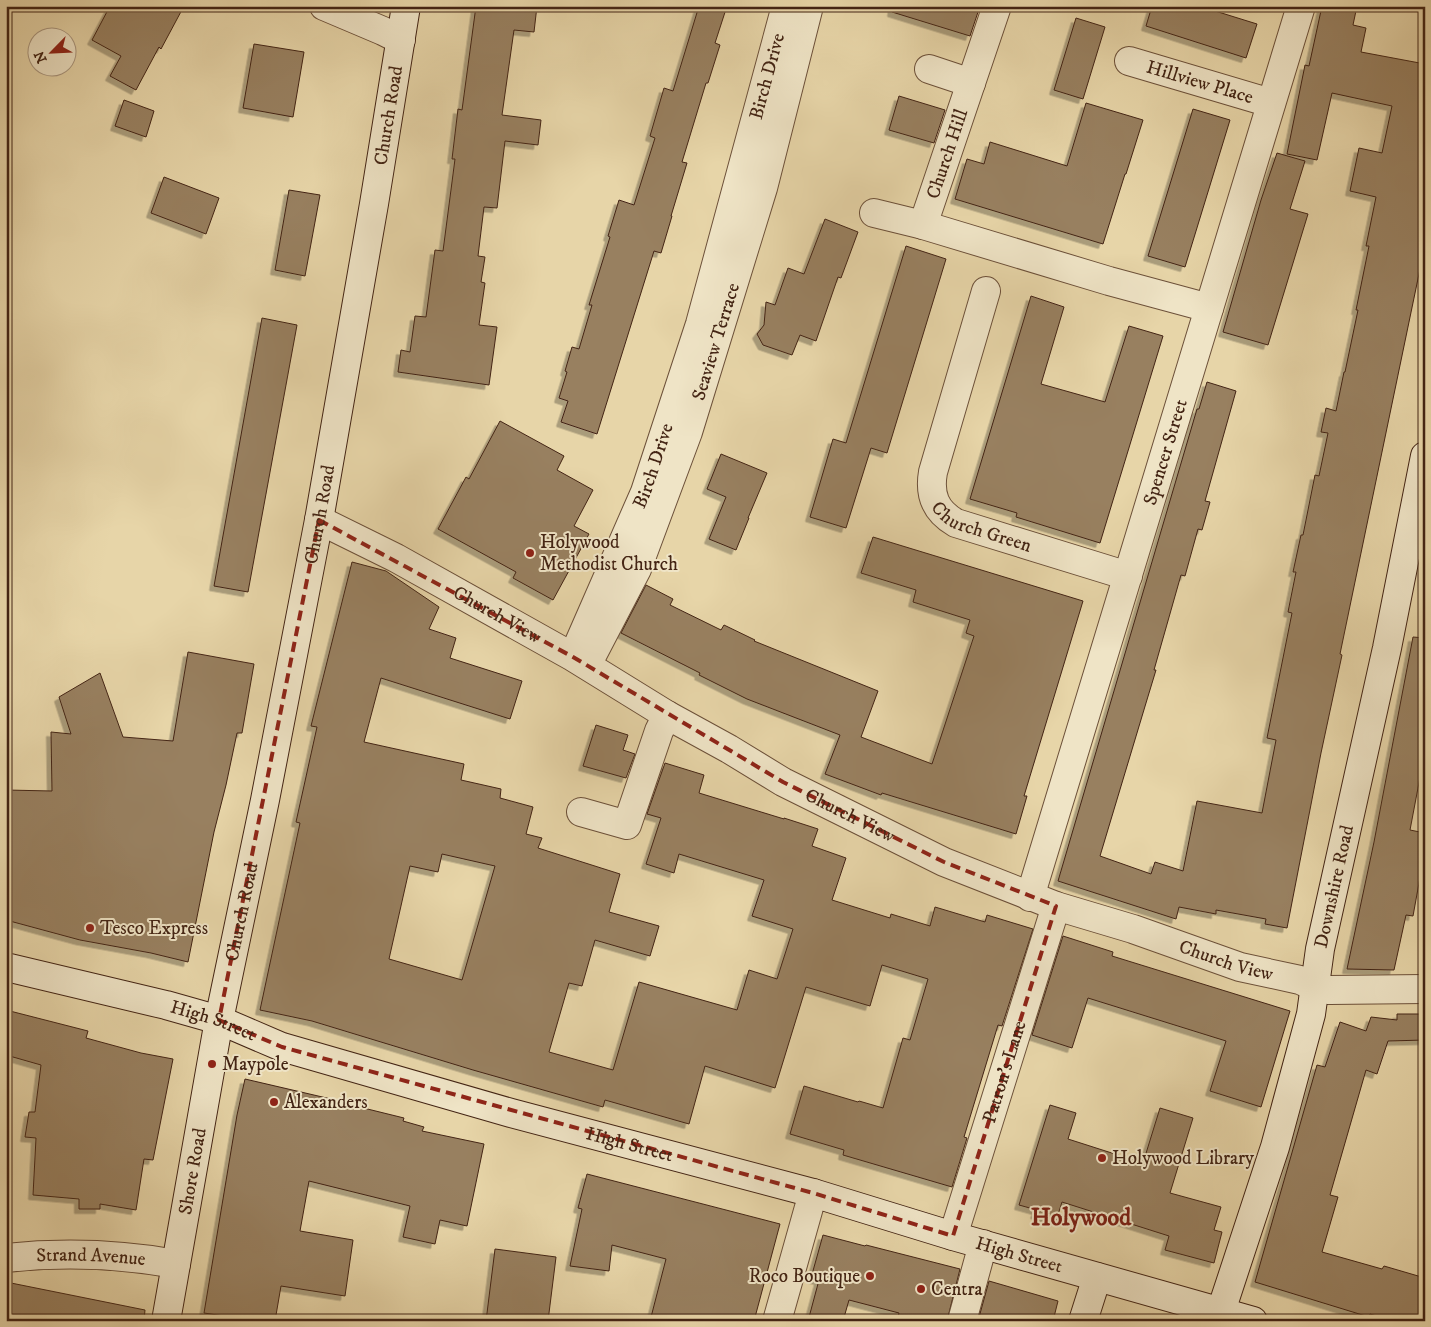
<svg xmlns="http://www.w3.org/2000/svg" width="1431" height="1327" viewBox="0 0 1431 1327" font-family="'IM FELL DW Pica',serif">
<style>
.building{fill:#988061;stroke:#432414;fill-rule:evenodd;filter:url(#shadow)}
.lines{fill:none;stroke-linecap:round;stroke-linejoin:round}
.street-casing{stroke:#6c5039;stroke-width:30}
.secondary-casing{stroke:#432414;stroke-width:30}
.street{stroke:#efe4c6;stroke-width:28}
.secondary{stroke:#efe4c6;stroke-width:28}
.marked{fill:none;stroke:#8f2418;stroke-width:4;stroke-dasharray:10 6;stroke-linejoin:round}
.poi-dot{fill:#8f2418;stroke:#efe4c6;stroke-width:2}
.labels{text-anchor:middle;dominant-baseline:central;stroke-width:4;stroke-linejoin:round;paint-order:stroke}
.street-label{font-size:19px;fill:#432414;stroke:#efe4c6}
.poi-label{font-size:19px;fill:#432414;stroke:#efe4c6;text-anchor:start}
.district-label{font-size:24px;font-weight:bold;fill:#7a1f14;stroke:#efe4c6}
</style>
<defs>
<filter id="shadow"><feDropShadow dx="-4.5" dy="4.5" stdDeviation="0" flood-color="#0004"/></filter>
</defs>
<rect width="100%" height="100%" fill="#e7d5a8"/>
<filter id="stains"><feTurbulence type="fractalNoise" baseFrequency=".004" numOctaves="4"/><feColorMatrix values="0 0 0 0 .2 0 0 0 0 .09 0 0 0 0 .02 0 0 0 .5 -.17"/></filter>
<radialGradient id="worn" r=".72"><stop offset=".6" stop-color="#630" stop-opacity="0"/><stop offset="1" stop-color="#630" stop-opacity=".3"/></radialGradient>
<!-- building -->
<g class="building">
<path d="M110 6H184L161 49 159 47 136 90 110 76 121 56 92 40Z"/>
<path d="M476 6H537L534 32 514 30 502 115 541 120 538 145 505 141 497 208 484 207 478 256 485 257 481 282 485 283 479 325 497 327 489 385 398 372 401 350 410 352 415 316 426 317 435 250 443 251 455 159H452L458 109 462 110Z"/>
<path d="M699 6H727L715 43 720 45 708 83H706L682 162 687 163 671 216H672L661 253 654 251 597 434 561 422 568 401 559 398 567 372 565 371 572 347 579 349 592 305H589L610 237 608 236 619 200 634 205 655 138 650 136 664 88 673 91Z"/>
<path d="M893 6H980L970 36 892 12Z"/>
<path d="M1152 6H1199L1257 24 1246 58 1146 26Z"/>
<path d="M1322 6H1357L1353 25 1366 28 1361 52 1425 64V245L1340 654 1342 655 1321 753 1287 928 1265 924 1266 919 1216 910V914L1179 907 1176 919 1058 881 1197 409H1199L1207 382 1236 391 1205 501 1210 502 1202 530 1198 529 1185 576 1181 575 1154 670H1156L1146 703 1100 856 1151 874 1155 862 1183 871 1197 801 1262 813 1276 740 1267 738 1292 613 1288 612 1296 572H1293L1301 535H1303L1315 475 1319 476 1328 433 1321 432 1326 408 1336 411 1344 372H1345L1358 310H1356L1369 246H1366L1376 197 1350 191 1359 148 1382 153 1392 106 1332 93 1317 160 1287 154 1305 65 1309 66Z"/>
<path d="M1076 18 1105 27 1083 99 1054 90Z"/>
<path d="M254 44 304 52 293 117 243 108Z"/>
<path d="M899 96 945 110 934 143 889 130Z"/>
<path d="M124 100 154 111 146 137 115 126Z"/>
<path d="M1086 103 1143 120 1126 174H1125L1103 244 955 199 967 159 984 164 990 142 1067 166Z"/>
<path d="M1193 109 1230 120 1185 267 1148 256Z"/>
<path d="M1277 153 1305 161 1290 209 1308 214 1268 345 1223 332 1261 200Z"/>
<path d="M164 177 219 198 206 234 151 213Z"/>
<path d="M289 190 320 195 305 276 275 270Z"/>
<path d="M825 219 858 232 841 278 838 277 816 341 800 335 792 355 763 345 757 334 764 325 766 302 775 305 788 268 804 274Z"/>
<path d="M906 246 946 259 887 453 871 448 846 528 810 517 833 439 846 443Z"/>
<path d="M1031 296 1064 307 1041 384 1105 402 1129 326 1163 336 1100 543 1016 517 1017 513 970 499Z"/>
<path d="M262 318 297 325 248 592 214 586Z"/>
<path d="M500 421 564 456 557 470 593 490 574 526 589 534 553 600 513 578 516 572 438 529 466 477 469 479Z"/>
<path d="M721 454 767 473 748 518H749L736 550 709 539 726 497 707 489Z"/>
<path d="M873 537 1083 601 1024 796H1027L1016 834 882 793 881 795 825 774 840 735 747 699 699 675 700 673 621 633 646 585 673 599 670 605 721 630 724 625 755 640 754 641 878 691 861 737 932 764 974 636 966 633 970 620 913 602 916 590 861 573Z"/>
<path d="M352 562 386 571 439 607 429 629 456 638 450 658 522 681 510 719 381 678 364 742 464 764 461 780 501 789 500 798 533 807 526 834 542 838 538 848 620 874 609 912 659 926 650 956 595 940 582 986 569 983 549 1052 613 1070 639 982 737 1010 749 970 777 979 793 929 752 916 764 880 679 854 674 873 646 864 661 818 647 814 665 763 704 775 699 793 784 819V818L818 829 812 846 846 858 832 900 890 918 891 914 930 926 935 907 985 922 987 915 1033 929 1002 1026 998 1025 964 1137 967 1138 952 1187 843 1155 844 1150 790 1134 804 1086 858 1102 859 1101 883 1108 903 1038 910 1040 928 979 882 965 870 1006 806 987 775 1088 705 1066 689 1124 605 1100 603 1107 473 1070 312 1021 260 1010 300 823 296 822 317 727 311 726ZM442 854 495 866 462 980 389 959 410 866 438 872Z"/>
<path d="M1413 637 1425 638V751L1410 830 1425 833V836L1420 860 1423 861 1413 916 1406 915 1394 970 1347 969 1374 842Z"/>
<path d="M188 652 254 664 242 733H237L226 785 214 832 188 962 151 953 80 940 6 920V790L52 791 51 732 71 734 59 697 100 673 123 737 173 741Z"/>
<path d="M596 725 628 735 623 750 635 754 626 778 583 766Z"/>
<path d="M1063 936 1113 952 1112 956 1290 1011 1261 1107 1210 1091 1226 1041 1088 998 1072 1048 1032 1035Z"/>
<path d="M6 1010 88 1031 86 1038 141 1053 173 1059 153 1160 144 1159 136 1210 100 1204V1209H79V1199L33 1195 36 1138 25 1137 29 1112H35L41 1065 6 1055Z"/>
<path d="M1397 1014H1425V1040L1388 1041 1377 1074 1366 1070 1330 1195 1338 1197 1322 1252 1382 1269 1384 1266 1425 1278V1321H1393L1370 1314 1369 1317 1255 1282 1317 1065 1325 1067 1340 1022 1366 1031 1371 1017 1397 1020Z"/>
<path d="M245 1079 331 1099V1100L404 1118 403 1121 424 1127 422 1131 484 1144 467 1226 440 1220 435 1244 403 1237 410 1206 309 1181 300 1231 353 1240 345 1296 281 1286 275 1321H223L224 1316 204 1313 237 1115Z"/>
<path d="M1050 1105 1076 1113 1068 1139 1143 1163 1160 1108 1193 1118 1170 1193 1221 1207 1214 1230 1222 1232 1214 1263 1165 1250 1169 1236 1062 1202 1056 1221 1035 1214 1037 1210 1019 1205Z"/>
<path d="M587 1174 780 1224 754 1321H650L666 1259 612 1245 609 1271 570 1266 582 1209 578 1208Z"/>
<path d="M823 1235 865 1246 866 1245 960 1269 947 1321H897L899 1313 849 1300 843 1321H808L819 1280 811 1278Z"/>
<path d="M495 1249 556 1257 548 1321H486Z"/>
<path d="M989 1281 1058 1301 1053 1321H978Z"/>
<path d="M6 1282 145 1310 144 1321H6Z"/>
</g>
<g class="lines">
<!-- street casing -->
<g class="street-casing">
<g id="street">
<path d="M324 6 383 31 401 40"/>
<path id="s1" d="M1129 61 1271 103"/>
<path d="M929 69 971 83"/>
<path d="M874 213 923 225 1109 281 1209 308"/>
<path id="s2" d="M923 225 997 6"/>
<path id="s3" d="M986 291 933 472C929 495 935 511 956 523L1128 576"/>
<path id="s4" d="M319 520 396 558 573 657 667 715 729 749 783 782 944 862 1056 906 1133 929 1240 967 1300 980 1315 987 1329 990 1425 989"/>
<path id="s5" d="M575 652 645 492 700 324 786 6"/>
<path id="s6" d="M587 665 637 569 688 432 763 188 809 6"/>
<path d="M581 812 627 825 659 731 667 715"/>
<path id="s7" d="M1030 897 1301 6"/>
<path id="s8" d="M953 1236 1056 906"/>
<path id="s9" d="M6 1258C63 1252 120 1254 176 1264"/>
<path d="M777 1321 813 1193"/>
<path d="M962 1321 983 1244"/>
</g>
</g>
<!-- secondary casing -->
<g class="secondary-casing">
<g id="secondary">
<path id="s10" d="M6 967 166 1005 219 1020 282 1047 511 1113 813 1193 953 1236 1253 1321"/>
<path id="s11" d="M1221 1311 1275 1147 1311 1014 1320 949 1387 648 1425 456"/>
<path id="s12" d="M166 1321 219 1020 265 800 319 520 374 204 406 6"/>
<path d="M1083 1321 1097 1277"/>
</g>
</g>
<!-- street -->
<use href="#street" class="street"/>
<!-- secondary -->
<use href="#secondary" class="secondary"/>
</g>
<!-- marked area -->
<path class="marked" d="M319 520 573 657 783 782 944 862 1056 906 953 1236 813 1193 282 1047 219 1020Z"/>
<!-- markers -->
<g class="poi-dot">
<circle cx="530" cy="553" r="5"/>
<circle cx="90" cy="928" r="5"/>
<circle cx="212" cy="1064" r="5"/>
<circle cx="274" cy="1102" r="5"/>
<circle cx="1102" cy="1158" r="5"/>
<circle cx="870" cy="1276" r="5"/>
<circle cx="921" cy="1289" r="5"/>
</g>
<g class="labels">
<!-- street labels -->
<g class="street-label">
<text stroke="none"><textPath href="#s5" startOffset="608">Birch Drive</textPath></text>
<text stroke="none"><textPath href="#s1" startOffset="74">Hillview Place</textPath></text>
<text stroke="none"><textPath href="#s12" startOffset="1226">Church Road</textPath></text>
<text stroke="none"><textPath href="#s2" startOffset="75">Church Hill</textPath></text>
<text stroke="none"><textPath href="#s6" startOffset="349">Seaview Terrace</textPath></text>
<text stroke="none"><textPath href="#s7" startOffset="465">Spencer Street</textPath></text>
<text stroke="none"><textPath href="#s5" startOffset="202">Birch Drive</textPath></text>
<text stroke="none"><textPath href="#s12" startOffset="821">Church Road</textPath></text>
<text stroke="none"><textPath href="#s3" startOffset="274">Church Green</textPath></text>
<text stroke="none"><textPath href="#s4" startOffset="202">Church View</textPath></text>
<text stroke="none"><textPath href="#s4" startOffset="608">Church View</textPath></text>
<text stroke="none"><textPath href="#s11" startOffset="440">Downshire Road</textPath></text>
<text stroke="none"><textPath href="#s12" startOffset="416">Church Road</textPath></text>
<text stroke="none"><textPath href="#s4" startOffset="1012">Church View</textPath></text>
<text stroke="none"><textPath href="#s10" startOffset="214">High Street</textPath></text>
<text stroke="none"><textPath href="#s8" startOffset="172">Patron's Lane</textPath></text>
<text stroke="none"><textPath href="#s10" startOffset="649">High Street</textPath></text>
<text stroke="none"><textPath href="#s12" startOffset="152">Shore Road</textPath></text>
<text stroke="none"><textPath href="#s10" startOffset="1054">High Street</textPath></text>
<text stroke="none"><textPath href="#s9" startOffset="85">Strand Avenue</textPath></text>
</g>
<!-- poi labels -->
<g class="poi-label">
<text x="540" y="542">Holywood<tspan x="540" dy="22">Methodist Church</tspan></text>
<text x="100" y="928">Tesco Express</text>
<text x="222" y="1064">Maypole</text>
<text x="284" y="1102">Alexanders</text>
<text x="1112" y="1158">Holywood Library</text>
<text x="860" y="1276" text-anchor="end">Roco Boutique</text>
<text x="931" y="1289">Centra</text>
</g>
<!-- district labels -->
<g class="district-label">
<text x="1081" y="1218">Holywood</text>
</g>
</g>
<!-- margin -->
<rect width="1431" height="1327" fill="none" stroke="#e7d5a8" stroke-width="25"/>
<rect x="8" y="8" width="1416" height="1312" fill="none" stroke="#432414" stroke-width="2.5"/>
<rect x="12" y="12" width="1406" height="1302" fill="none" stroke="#432414"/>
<!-- north arrow -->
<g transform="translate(52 52) rotate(246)"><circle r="24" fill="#efe4c6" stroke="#aa977f"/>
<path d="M0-4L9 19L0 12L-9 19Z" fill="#8f2418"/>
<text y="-8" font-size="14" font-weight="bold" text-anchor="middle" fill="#432414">N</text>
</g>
<rect width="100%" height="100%" filter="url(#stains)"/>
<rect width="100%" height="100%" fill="url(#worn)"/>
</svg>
